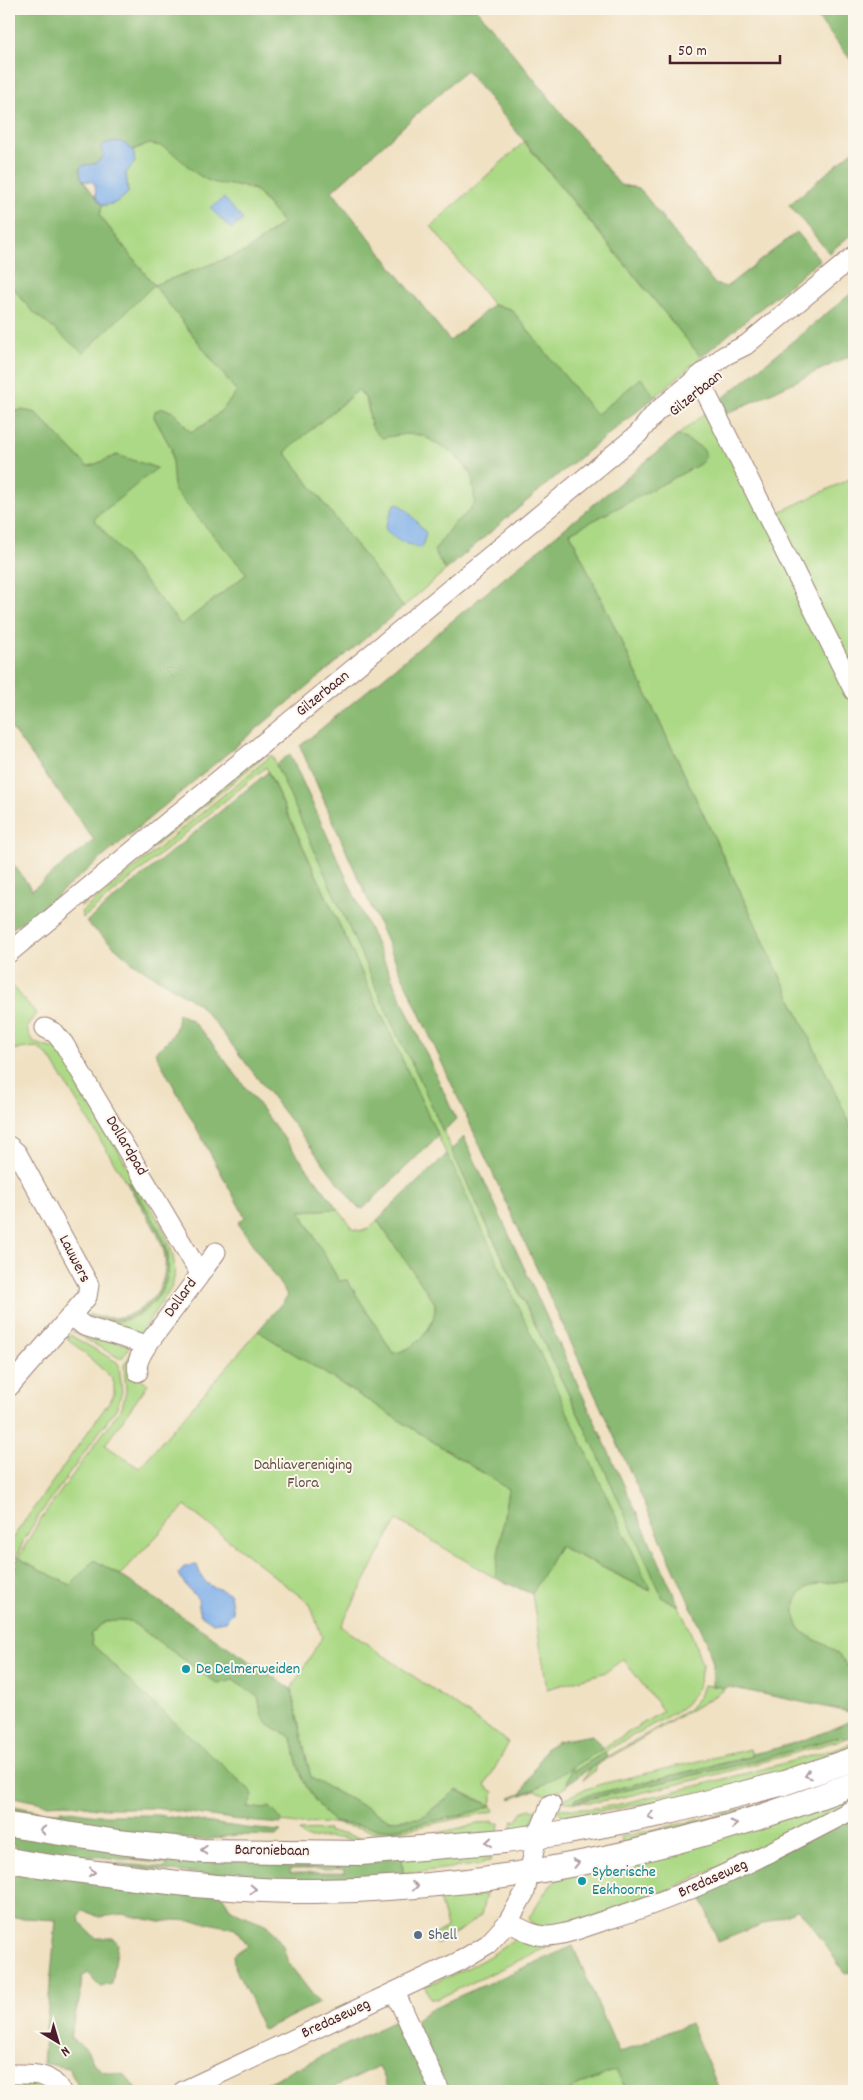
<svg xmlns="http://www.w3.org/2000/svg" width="863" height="2100" viewBox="0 0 863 2100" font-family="Dekko,sans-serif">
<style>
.green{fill:#acd985;stroke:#7b7c58}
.forest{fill:#89b972;stroke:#6a6c4e;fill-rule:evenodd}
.water{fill:#7eafe9;stroke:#64678a}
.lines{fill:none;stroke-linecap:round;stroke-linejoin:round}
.minor-casing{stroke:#9d8077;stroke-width:21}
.major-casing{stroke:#9d8077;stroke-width:26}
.minor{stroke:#fff;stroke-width:19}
.major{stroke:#fff;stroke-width:24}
.oneway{stroke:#ae9aa0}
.culture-dot{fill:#0f9aa8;stroke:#fbf7ec;stroke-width:2}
.service-dot{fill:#5c6f8a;stroke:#fbf7ec;stroke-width:2}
.labels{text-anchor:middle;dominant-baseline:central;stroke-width:4;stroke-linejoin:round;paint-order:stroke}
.street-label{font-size:16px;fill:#4a1f2b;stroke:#fbf7ec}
.park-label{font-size:16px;fill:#624e42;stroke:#fbf7ec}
.culture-label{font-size:16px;fill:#0d838f;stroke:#fbf7ec;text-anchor:start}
.service-label{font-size:16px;fill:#4e5e75;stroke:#fbf7ec;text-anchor:start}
</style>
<rect width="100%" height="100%" fill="#fbf7ec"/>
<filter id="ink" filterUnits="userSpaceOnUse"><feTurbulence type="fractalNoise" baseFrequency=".02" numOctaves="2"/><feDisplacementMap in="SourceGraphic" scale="10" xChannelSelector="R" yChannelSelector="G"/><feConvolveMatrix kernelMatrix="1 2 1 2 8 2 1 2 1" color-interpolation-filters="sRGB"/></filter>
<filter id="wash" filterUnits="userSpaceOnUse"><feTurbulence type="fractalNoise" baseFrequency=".0096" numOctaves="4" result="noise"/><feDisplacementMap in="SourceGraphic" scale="20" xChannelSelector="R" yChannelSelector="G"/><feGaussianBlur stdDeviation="1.12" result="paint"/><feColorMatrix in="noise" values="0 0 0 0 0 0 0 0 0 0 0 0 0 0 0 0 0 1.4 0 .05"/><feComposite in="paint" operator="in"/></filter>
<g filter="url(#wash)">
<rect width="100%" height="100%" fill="#f0e1c3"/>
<!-- green -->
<g class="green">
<path d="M524 142 701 357 655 397 641 379 596 416 511 309 493 305 431 226Z"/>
<path d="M148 144 164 146 210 181 255 190 283 222 247 251 154 285 237 392C224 408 210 425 190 432L175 413 163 408 155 411 154 417 171 448 175 490 247 574 181 625 93 519 156 468 117 455 93 466H87L36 413 22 410 9 412V283L32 311 154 285 100 216 102 205C114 205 120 201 128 193L126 173 135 162 133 150Z"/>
<path d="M358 390C376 406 362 424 382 437L406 434 422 435 454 454 472 474 475 503 465 515 453 524 439 561 446 570 403 607 285 452Z"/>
<path d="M706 412 773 515 854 477V1132L570 533 700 464 702 448 678 435Z"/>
<path d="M263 753 267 754 81 907V904Z"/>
<path d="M272 755 398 1037 418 1075 475 1201 597 1453 663 1598 679 1606 693 1638 702 1664 700 1680 695 1692 686 1704 677 1711 611 1748 573 1772 572 1767 663 1711 623 1659 606 1672 547 1689 532 1594 559 1546 650 1591 266 767 83 918 81 912Z"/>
<path d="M47 908V912L9 942V937Z"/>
<path d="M9 982 36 1013 27 1027C29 1045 44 1047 60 1049L134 1178 126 1182 51 1059 37 1047 9 1050Z"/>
<path d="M134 1180C150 1206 188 1258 170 1290L138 1336 84 1319 87 1316C100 1321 115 1323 129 1319 154 1311 172 1279 168 1254 164 1231 142 1203 130 1182Z"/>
<path d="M338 1209 353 1229 361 1231 369 1228 377 1220 435 1303C435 1308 435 1314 433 1319 428 1335 410 1352 393 1353L347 1280 339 1281 300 1211Z"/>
<path d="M74 1330 129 1345H131L122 1358H119L73 1332Z"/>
<path d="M258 1331 508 1489 495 1578 397 1520 341 1626 507 1741 508 1744 485 1786 494 1792 491 1803 494 1811 404 1830 384 1832H375L332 1823 298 1824 281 1822 270 1807 264 1809 247 1807 140 1691 92 1644 91 1635C103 1620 111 1618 130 1621L218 1684 233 1680 258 1697C260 1703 260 1714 264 1719 271 1728 289 1734 292 1739 295 1746 294 1755 297 1762 303 1786 316 1804 334 1822L382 1829H393L464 1815 491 1805 457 1790 421 1818 389 1820 311 1778 291 1689 322 1637 310 1604 185 1506 120 1575 94 1561 70 1585 24 1561 19 1556 40 1520 122 1407 126 1391 124 1365 134 1348 137 1376 148 1384 105 1445 139 1468Z"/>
<path d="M70 1335 117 1362 119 1365 122 1392 116 1409 38 1517 24 1540 10 1571 9 1543 114 1395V1383L111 1377 67 1338Z"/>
<path d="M854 1577V1672C847 1666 841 1656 833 1650 812 1635 792 1636 795 1604 796 1596 805 1588 813 1585 826 1581 842 1584 854 1577Z"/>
<path d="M703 1685 722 1687 723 1691 595 1766 596 1770 583 1780 592 1766 689 1709 699 1697Z"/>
<path d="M842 1736 844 1739 823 1745C767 1761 710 1777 653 1790 622 1797 592 1806 560 1801L583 1790 601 1784 750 1749 752 1756 578 1798 575 1799V1802L756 1761Z"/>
<path d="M854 1743V1751L704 1797 659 1801 576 1816H563L558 1811V1808C593 1813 628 1802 663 1794 727 1779 791 1762 854 1743Z"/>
<path d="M572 1767 566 1787 548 1796 535 1790 511 1799 510 1798 541 1786Z"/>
<path d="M854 1777 623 1846 621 1837 716 1816Z"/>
<path d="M854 1793V1805L648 1899 552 1931 534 1926 529 1918C540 1900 547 1884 566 1874Z"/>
<path d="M530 1809 537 1810 531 1824 511 1831 513 1820 517 1821 522 1812Z"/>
<path d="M492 1821 493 1824 499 1823 498 1833 364 1842 339 1838H309L303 1836 299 1831 328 1830V1832C345 1833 361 1840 378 1840 416 1841 455 1828 492 1821Z"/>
<path d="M492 1853 490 1861 483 1862V1864L403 1874 402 1856Z"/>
<path d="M486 1894 481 1915 461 1930 436 1944 432 1936 447 1927 439 1899Z"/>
<path d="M515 1938 558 1942 437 1999 430 1998 425 1986C457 1973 488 1961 515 1938Z"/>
<path d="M617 2069 627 2091H565Z"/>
<path d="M36 2079 54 2091H9V2083L36 2086Z"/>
</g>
<!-- forest -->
<g class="forest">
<path d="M21 9H477L620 185 639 188 714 283 726 287 797 232 820 260 701 357 466 70 332 191 450 341 493 305 511 309 596 415 641 378 655 397 554 478 446 570 434 551 453 524 465 515 475 503 472 474 454 454 422 435 406 434 382 438C360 422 378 406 358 390L285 452 403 607 44 906 9 931V858L32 890 94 840 9 725V412L22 410 36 413 87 466 93 465 117 455 157 468 94 519 181 625 247 574 174 490 171 448 154 417 155 411 163 408 175 413 190 432C210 425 224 408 237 392L154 285 83 353 32 311 9 283V20ZM122 142 133 150C167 130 181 169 209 181 223 187 242 182 255 190 261 194 277 216 283 223L247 251 154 285 100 216 102 205 81 178 85 165 95 164 104 156 103 152Z"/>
<path d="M811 9H854V64Z"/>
<path d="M854 150V232L829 253 789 205Z"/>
<path d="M854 291V354L726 414 706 412Z"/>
<path d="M678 435 702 448 705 452V459L700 464 570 533 854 1132V1577C842 1584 826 1581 813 1585 805 1588 796 1596 795 1604 792 1636 812 1635 833 1650 841 1656 847 1666 854 1672V1713L729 1687 723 1689 721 1687 712 1686 713 1664 706 1640C573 1340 430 1046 300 746Z"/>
<path d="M290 754 456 1119 443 1132 418 1075 398 1037 276 765Z"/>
<path d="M268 772 438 1136 363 1209 357 1207 215 1023 198 1004 133 963 86 922Z"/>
<path d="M178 1013 191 1020 204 1033 338 1209 300 1211 339 1281 347 1280 393 1353C410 1352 428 1335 433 1319 435 1314 435 1308 435 1303L377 1220 447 1154 651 1591 559 1546 532 1594 495 1578 508 1489 258 1331 288 1296 238 1223 245 1217 155 1052C171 1038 177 1035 178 1013Z"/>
<path d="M464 1137 657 1557 679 1606 663 1598 597 1453 451 1150Z"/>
<path d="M130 1182C142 1202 163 1230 167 1253 177 1300 129 1333 87 1316L89 1314C131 1330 176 1294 163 1248 156 1226 139 1204 127 1184Z"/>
<path d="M19 1556 24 1561 70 1585 94 1560 120 1575 291 1689 311 1778 389 1820 421 1818 457 1790 491 1806 464 1815 393 1829H382L334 1822C316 1804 303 1786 297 1762 294 1755 295 1746 292 1739 289 1734 271 1728 264 1719 260 1714 260 1703 258 1697L233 1680 218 1684 130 1621C111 1618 103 1620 91 1635L92 1644 140 1691 250 1790 253 1796 247 1807 264 1809 270 1807 280 1818 282 1824 246 1821 154 1808H96L67 1803 46 1804 9 1796V1721L11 1710 9 1703V1583Z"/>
<path d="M854 1719V1736L844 1739 842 1736 756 1761 575 1802V1799L578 1798 751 1757V1754C787 1747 821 1735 854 1719Z"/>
<path d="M592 1735 603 1749 573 1766V1772L605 1752 608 1756 567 1784 571 1768 541 1786 521 1795 546 1748 558 1741Z"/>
<path d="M9 1805 42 1812H61V1810L98 1815H157L245 1828 281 1831 276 1836 236 1835 205 1840 165 1837 9 1815Z"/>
<path d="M854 1815V1884L852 1892 854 1919V1971L845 1974 808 1919 797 1910 718 1942 700 1894Z"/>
<path d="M9 1832 402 1856 403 1874 388 1880 315 1884 9 1857V1848L14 1849 16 1845 9 1843ZM91 1856 167 1864V1865L166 1868 91 1861ZM344 1869V1873H290V1869Z"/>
<path d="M9 1867 222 1895 230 1908 240 1914 268 1925 283 1946 287 1960 293 1969 319 2003 263 2030C257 2020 255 2010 251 2000 244 1984 234 1972 233 1955L248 1945 235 1929 205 1922 175 1920 160 1922 122 1914 99 1917 83 1910 79 1916 80 1923 96 1938H113L118 1943 112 1984 101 1987 88 1973 82 1977 80 1996 70 2037 87 2050 94 2064 102 2071 125 2075 136 2089 131 2091H81L68 2068 43 2063 56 1920 9 1917Z"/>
<path d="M573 1946 619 2053 690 2023 720 2091H627L616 2070 565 2091H448L415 2021 430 2009Z"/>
<path d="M399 2019 437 2091H390L379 2066 326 2091H250Z"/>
</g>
<!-- water -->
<g class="water">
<path d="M111 142H122L133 150 135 162 126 173 128 193C120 201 114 205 102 205L96 197 95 185 92 182 84 181 81 178 80 168 85 165 95 164 104 156 101 149 102 145Z"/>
<path d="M224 198 243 220 231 229 210 208Z"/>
<path d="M397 503 407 510 426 533 422 548C408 544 392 541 385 528L394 505Z"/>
<path d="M197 1565C205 1589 211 1584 230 1594L233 1613 225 1621 213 1623 200 1614 198 1599 185 1585 179 1574 185 1566Z"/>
</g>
</g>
<g filter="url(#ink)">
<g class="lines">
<!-- minor casing -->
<g class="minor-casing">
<g id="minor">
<path d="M698 377 854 691"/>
<path d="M9 953 638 434 656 412 698 377 724 356 746 345 854 256"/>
<path d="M45 1028 55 1033 64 1044 199 1272"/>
<path d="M9 1146 17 1153 89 1285 87 1297 9 1387"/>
<path d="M72 1316 84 1326 147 1345 199 1276V1272L203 1270 216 1252"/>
<path d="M138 1372C135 1362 142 1353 147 1345"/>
<path d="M508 1922C520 1928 533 1936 547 1936 567 1935 587 1926 606 1920 693 1894 774 1851 854 1809"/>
<path d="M395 1992 440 2091"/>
<path d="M9 2074C30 2074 49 2071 61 2091"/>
<path d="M183 2091 460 1961 488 1944 508 1922 525 1892 537 1837 551 1804"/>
</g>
</g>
<!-- major casing -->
<g class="major-casing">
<g id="major">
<path d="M9 1825 118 1842 202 1851 361 1853 505 1841 568 1832 661 1814 713 1801 784 1783 854 1759"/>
<path d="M9 1860C46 1867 83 1871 120 1876 184 1884 249 1892 314 1891 498 1889 682 1850 854 1784"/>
</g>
</g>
<!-- minor -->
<use href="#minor" class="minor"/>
<!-- major -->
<use href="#major" class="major"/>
</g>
<!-- one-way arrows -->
<defs><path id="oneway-chevron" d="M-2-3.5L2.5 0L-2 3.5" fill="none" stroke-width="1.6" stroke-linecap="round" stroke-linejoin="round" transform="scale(1.25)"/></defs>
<g class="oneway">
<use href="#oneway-chevron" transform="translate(808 1775) rotate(162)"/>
<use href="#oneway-chevron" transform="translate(651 1816) rotate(169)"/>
<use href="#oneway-chevron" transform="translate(734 1824) rotate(-16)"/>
<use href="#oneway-chevron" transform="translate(43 1830) rotate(-171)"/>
<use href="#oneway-chevron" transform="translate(489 1842) rotate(175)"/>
<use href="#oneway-chevron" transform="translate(204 1850) rotate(-177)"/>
<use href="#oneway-chevron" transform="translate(576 1863) rotate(-12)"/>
<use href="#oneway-chevron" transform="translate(92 1872) rotate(7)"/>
<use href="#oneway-chevron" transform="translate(415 1886) rotate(-4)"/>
<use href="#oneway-chevron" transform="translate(253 1889) rotate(2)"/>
</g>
</g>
<!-- markers -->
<g class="culture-dot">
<circle cx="186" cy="1669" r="5"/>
<circle cx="582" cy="1881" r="5"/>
</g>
<circle class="service-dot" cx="418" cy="1935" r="5"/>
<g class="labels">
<!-- street labels -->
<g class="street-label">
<text transform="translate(696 394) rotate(-39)">Gilzerbaan</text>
<text transform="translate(323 694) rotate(-39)">Gilzerbaan</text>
<text transform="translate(126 1146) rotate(59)">Dollardpad</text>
<text transform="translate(74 1259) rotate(63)">Lauwers</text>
<text transform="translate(181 1298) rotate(-54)">Dollard</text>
<text transform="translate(272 1851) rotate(1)">Baroniebaan</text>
<text transform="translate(713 1879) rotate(-24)">Bredaseweg</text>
<text transform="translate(336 2019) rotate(-25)">Bredaseweg</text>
</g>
<!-- park labels -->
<g class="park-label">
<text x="303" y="1465">Dahliavereniging<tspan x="303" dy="18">Flora</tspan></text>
</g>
<!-- culture labels -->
<g class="culture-label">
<text x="196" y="1669">De Delmerweiden</text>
<text x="592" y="1872">Syberische<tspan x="592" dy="18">Eekhoorns</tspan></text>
</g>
<!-- service labels -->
<g class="service-label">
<text x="428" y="1935">Shell</text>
</g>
</g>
<!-- margin -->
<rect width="863" height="2100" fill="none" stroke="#fbf7ec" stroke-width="30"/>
<!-- north arrow -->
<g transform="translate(58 2042) rotate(142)" stroke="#fbf7ec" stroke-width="4" paint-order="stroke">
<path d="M0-4L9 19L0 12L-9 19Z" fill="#4a1f2b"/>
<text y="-8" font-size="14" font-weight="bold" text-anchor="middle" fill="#4a1f2b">N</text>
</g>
<!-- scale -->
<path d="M670 55v8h110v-8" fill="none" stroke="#4a1f2b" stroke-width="2.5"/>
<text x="678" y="55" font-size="15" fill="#4a1f2b" stroke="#fbf7ec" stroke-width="4" paint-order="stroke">50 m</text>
</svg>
